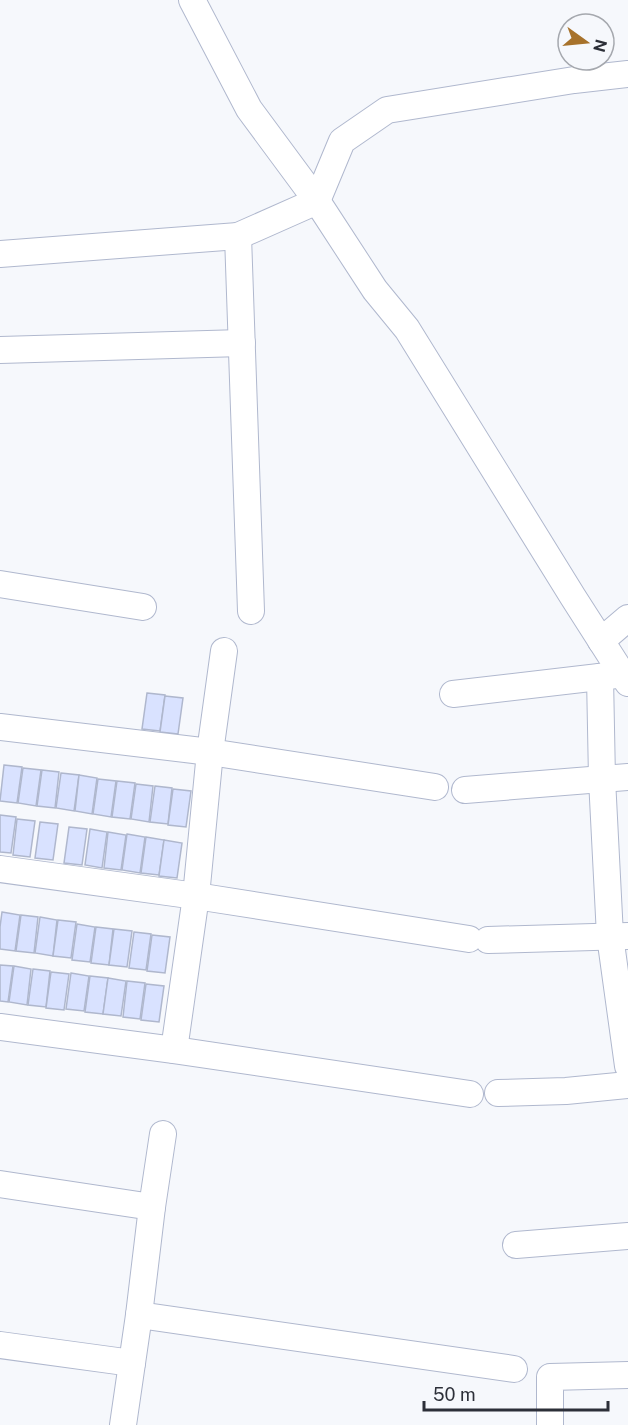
<svg xmlns="http://www.w3.org/2000/svg" width="628" height="1425" viewBox="0 0 628 1425" font-family="'Public Sans',sans-serif">
<style>
.building{fill:#d9e2ff;stroke:#afb7cd;stroke-width:1.5}
.lines{fill:none;stroke-linecap:round;stroke-linejoin:round}
.street-casing{stroke:#b0b8ce;stroke-width:28}
.street{stroke:#fff;stroke-width:26}
</style>
<rect width="100%" height="100%" fill="#f6f8fc"/>
<!-- building -->
<g class="building">
<path d="M147 693 165 695 160 731 142 729Z"/>
<path d="M165 696 183 698 178 734 160 732Z"/>
<path d="M4 765 22 767 17 803 0 801Z"/>
<path d="M23 768 41 770 36 806 18 803Z"/>
<path d="M42 770 59 772 55 808 37 806Z"/>
<path d="M61 773 79 775 74 811 56 808Z"/>
<path d="M79 775 97 778 92 814 75 811Z"/>
<path d="M98 779 116 781 111 817 93 814Z"/>
<path d="M117 781 135 783 130 819 112 817Z"/>
<path d="M136 784 153 786 149 822 131 819Z"/>
<path d="M155 786 172 788 168 824 150 822Z"/>
<path d="M173 789 191 791 186 827 168 825Z"/>
<path d="M0 815 16 817 11 853 0 852Z"/>
<path d="M17 819 35 821 30 857 13 855Z"/>
<path d="M40 822 58 824 53 860 35 858Z"/>
<path d="M69 827 87 829 82 865 64 863Z"/>
<path d="M90 829 107 832 102 868 85 865Z"/>
<path d="M108 832 126 835 121 870 104 868Z"/>
<path d="M127 834 145 837 140 873 122 870Z"/>
<path d="M146 837 164 840 159 875 141 873Z"/>
<path d="M164 840 182 843 177 878 159 876Z"/>
<path d="M2 912 20 915 15 951 0 949V927Z"/>
<path d="M21 915 38 917 34 953 16 951Z"/>
<path d="M40 917 57 920 53 956 35 953Z"/>
<path d="M58 920 76 922 71 958 53 956Z"/>
<path d="M77 924 95 927 90 962 72 960Z"/>
<path d="M96 927 113 929 109 965 91 963Z"/>
<path d="M114 929 132 931 127 967 109 965Z"/>
<path d="M134 932 151 934 146 970 129 968Z"/>
<path d="M152 935 170 937 165 973 147 971Z"/>
<path d="M0 965 13 966 8 1002 0 1001Z"/>
<path d="M14 966 31 969 27 1005 9 1002Z"/>
<path d="M33 969 50 971 46 1007 28 1005Z"/>
<path d="M51 972 69 974 64 1010 46 1008Z"/>
<path d="M71 973 89 976 84 1011 66 1009Z"/>
<path d="M90 976 108 978 103 1014 85 1012Z"/>
<path d="M108 978 126 981 121 1016 103 1014Z"/>
<path d="M127 981 145 983 140 1019 123 1017Z"/>
<path d="M146 984 164 986 159 1022 141 1020Z"/>
</g>
<g class="lines">
<!-- street casing -->
<g class="street-casing">
<g id="street">
<path d="M192 0 249 109 317 201 375 290 407 329 573 597 628 683"/>
<path d="M238 236 251 611"/>
<path d="M0 254 238 236 317 201 342 141 387 110 574 80 628 74"/>
<path d="M0 350 242 343"/>
<path d="M0 584 143 607"/>
<path d="M601 641 628 618"/>
<path d="M600 677 602 779 610 936 628 1066"/>
<path d="M453 694 616 675"/>
<path d="M0 727 210 752 435 787"/>
<path d="M465 790 628 777"/>
<path d="M0 869 196 896 469 939"/>
<path d="M488 940 628 936"/>
<path d="M0 1027 174 1050 470 1094"/>
<path d="M174 1050 196 896 210 752 224 651"/>
<path d="M498 1093 566 1091 628 1085"/>
<path d="M0 1184 152 1207"/>
<path d="M516 1245 628 1236"/>
<path d="M139 1315 514 1369"/>
<path d="M0 1345 132 1363"/>
<path d="M123 1425 139 1315 152 1207 163 1134"/>
<path d="M550 1425V1377L628 1375"/>
</g>
</g>
<!-- street -->
<use href="#street" class="street"/>
</g>
<!-- north arrow -->
<g transform="translate(586 42) rotate(105)"><circle r="28" fill="#f6f8fc" stroke="#a5a8ae" stroke-width="1.5"/>
<path d="M0-4.5L10 22L0 15L-10 22Z" fill="#a7722b"/>
<text y="-9" font-size="16" font-weight="bold" text-anchor="middle" fill="#2c2f38">N</text>
</g>
<!-- scale -->
<path d="M424 1401v9h184v-9" fill="none" stroke="#2c2f38" stroke-width="3"/>
<text x="433" y="1401" font-size="18" fill="#2c2f38" stroke="#f6f8fc" stroke-width="4.5" paint-order="stroke">50 m</text>
</svg>
